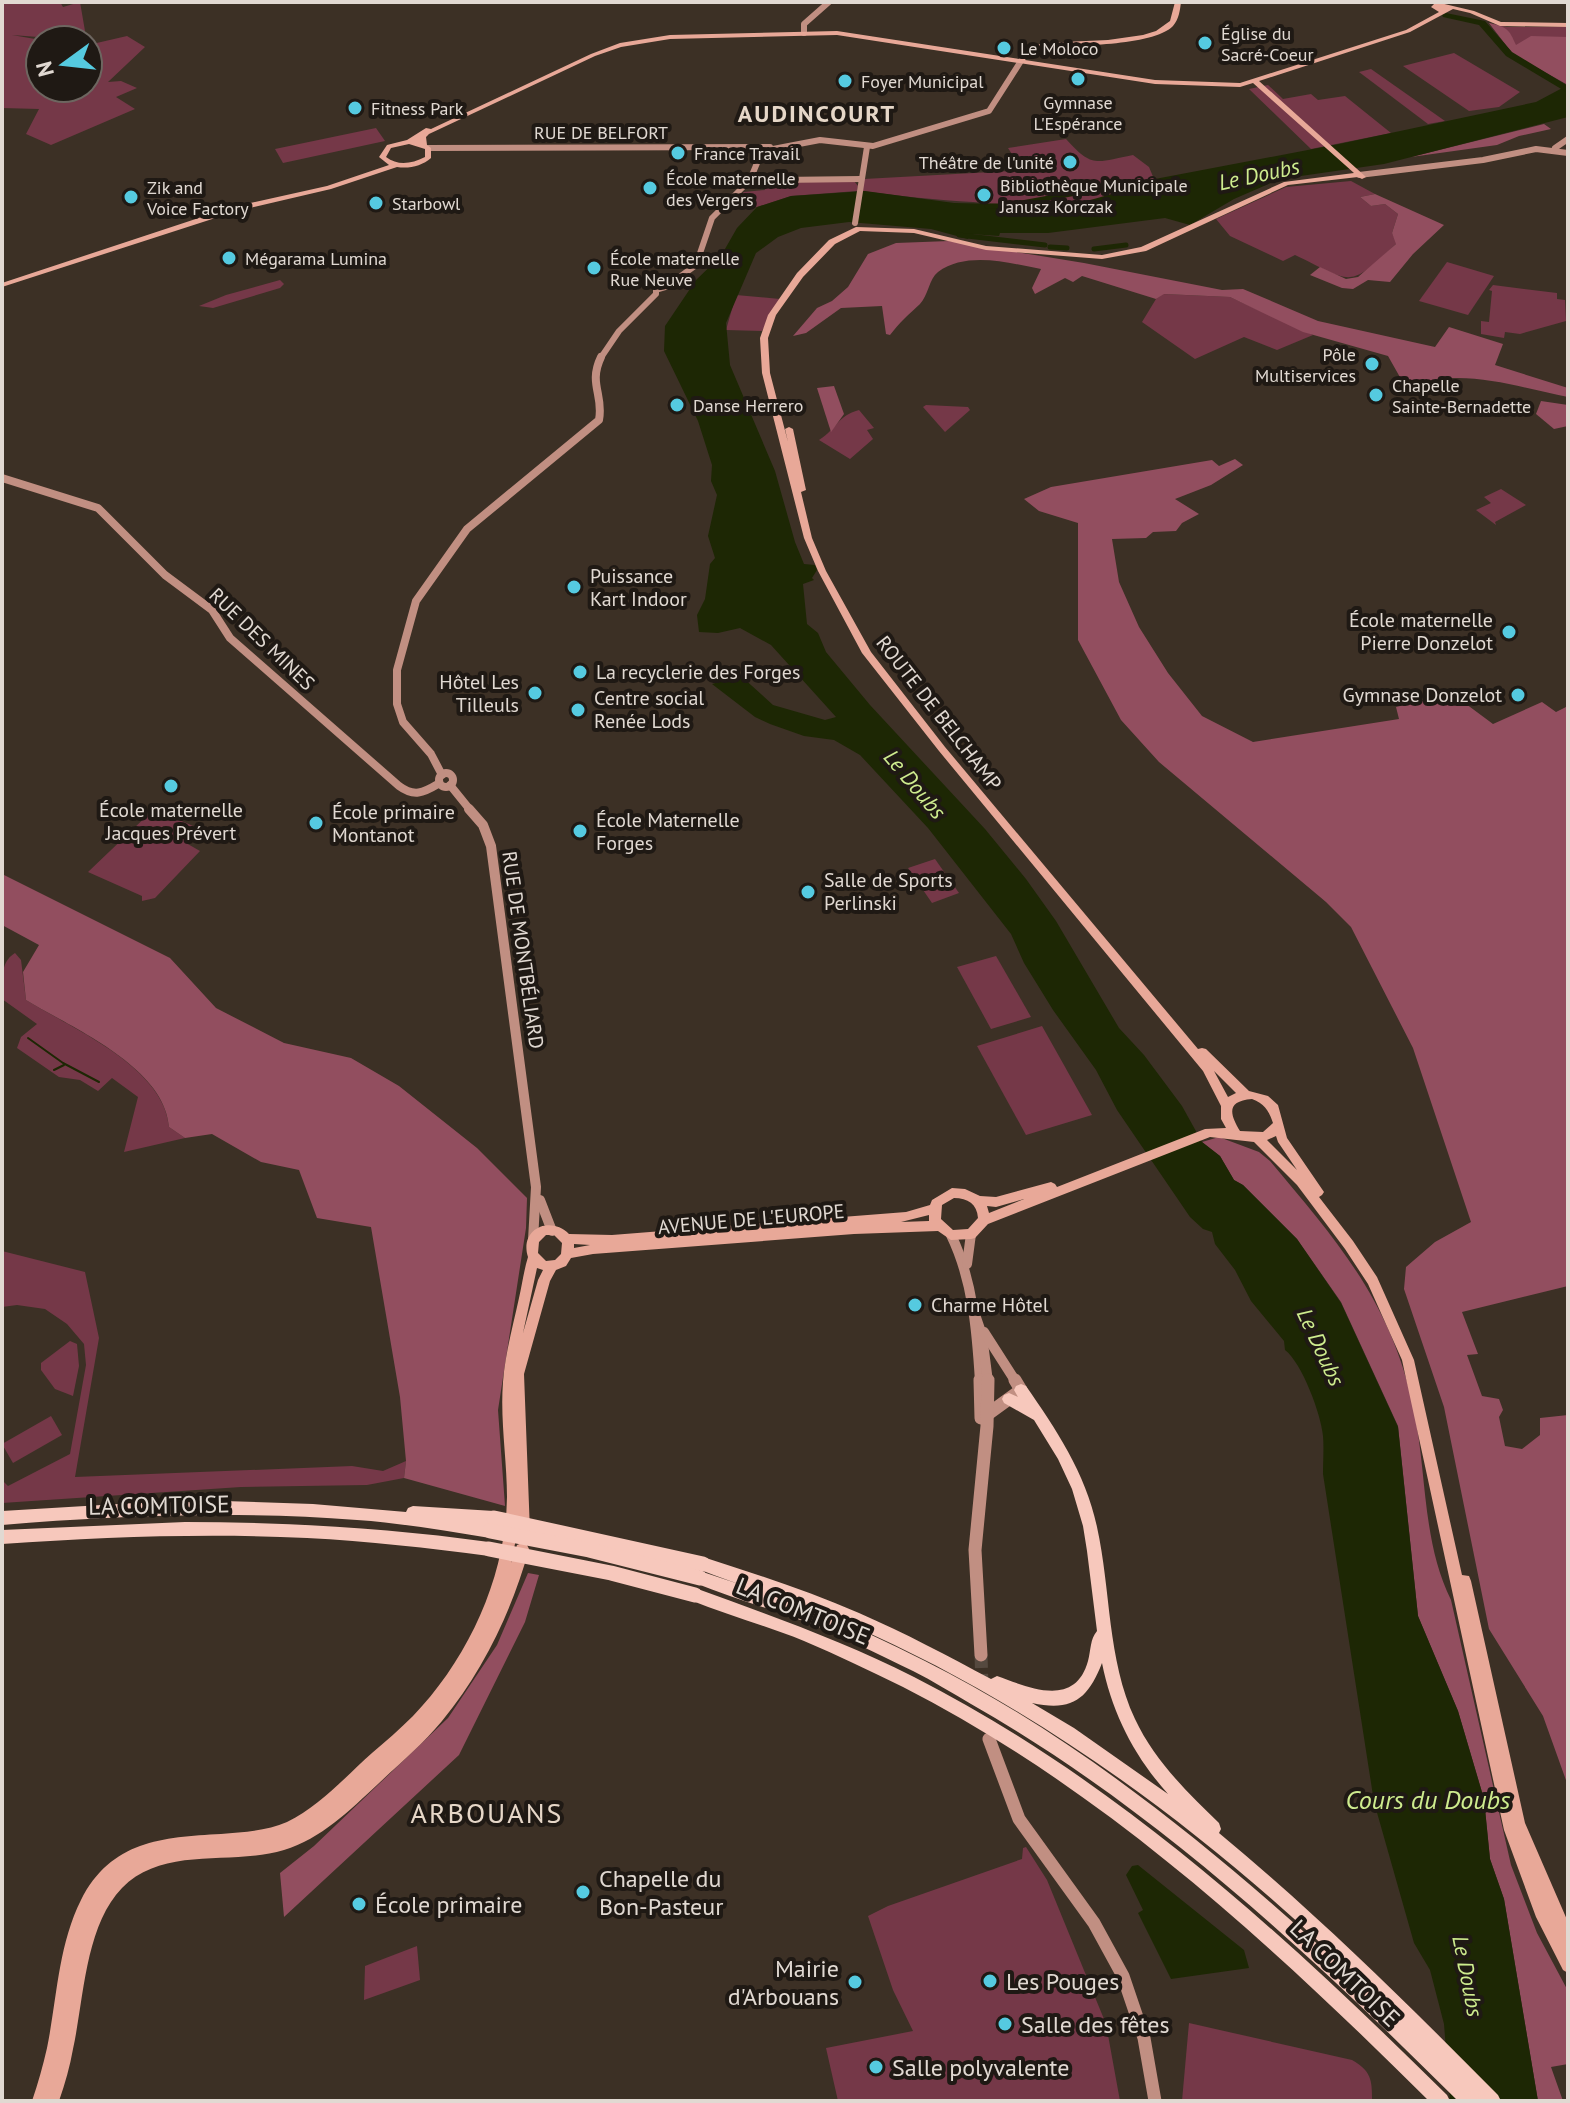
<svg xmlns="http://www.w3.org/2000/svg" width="1570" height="2103" viewBox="0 0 1570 2103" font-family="'PT Sans',sans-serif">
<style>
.green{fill:#753848}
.forest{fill:#924e5f}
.water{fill:#1d2704}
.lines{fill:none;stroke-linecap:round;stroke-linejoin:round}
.stream{stroke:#1d2704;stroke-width:2}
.canal{stroke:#1d2704;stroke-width:5}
.river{fill:#1d2704;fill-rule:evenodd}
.secondary-tunnel{stroke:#55493f;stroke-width:13;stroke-dasharray:13 6;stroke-linecap:butt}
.secondary-far3{stroke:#c18f82;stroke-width:6}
.secondary-far2{stroke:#c18f82;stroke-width:8}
.secondary-far1{stroke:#c18f82;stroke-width:10}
.secondary{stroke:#c18f82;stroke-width:13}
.primary{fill:#e8a898;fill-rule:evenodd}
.highway{fill:#f7c8bc;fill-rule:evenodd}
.highway-bridge{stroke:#f7c8bc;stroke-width:15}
.poi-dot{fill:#55cae0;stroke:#1f1914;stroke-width:3}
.labels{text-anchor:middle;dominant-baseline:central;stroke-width:8;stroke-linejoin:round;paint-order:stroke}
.far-poi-label{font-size:18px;fill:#e1d9d2;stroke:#1f1914;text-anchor:start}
.far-street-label{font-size:18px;fill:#e1d9d2;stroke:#1f1914}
.poi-label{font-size:20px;fill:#e1d9d2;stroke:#1f1914;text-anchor:start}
.street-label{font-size:20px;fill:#e1d9d2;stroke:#1f1914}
.water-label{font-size:22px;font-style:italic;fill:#ceec8e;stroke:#1f1914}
.far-district-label{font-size:24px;font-weight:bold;letter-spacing:2px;fill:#e6d7c8;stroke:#1f1914}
.near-street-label{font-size:24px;fill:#e1d9d2;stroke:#1f1914}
.near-poi-label{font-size:24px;fill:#e1d9d2;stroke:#1f1914;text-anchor:start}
.near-water-label{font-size:26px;font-style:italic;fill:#ceec8e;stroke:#1f1914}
.near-quarter-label{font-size:28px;letter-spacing:2px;fill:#e6d7c8;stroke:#1f1914}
</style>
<rect width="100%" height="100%" fill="#3c3025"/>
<!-- green -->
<g class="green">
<path d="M2 2H60L63 7 80 2 85 31 38 37 12 35 41 40 40 88H88V45L127 36 145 47 108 82 121 81 137 88 116 97 135 109 51 145 26 134 39 109 2 108Z"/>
<path d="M1489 23 1507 27H1568V85L1513 54Z"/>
<path d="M1454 53 1520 92 1499 107 1469 111 1403 66Z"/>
<path d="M1371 69 1445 121 1428 124 1359 72Z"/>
<path d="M1268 85 1283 99 1311 94 1318 100 1345 96 1391 133 1311 149 1249 89Z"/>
<path d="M376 128 385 141 283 163 275 149Z"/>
<path d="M1066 139C1093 169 1096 162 1133 155L1149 167 1154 179C1115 195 1067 211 1022 211 1005 211 990 203 973 202 938 200 899 196 862 191L864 179 1010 171 1006 161 1015 159 1008 148Z"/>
<path d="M854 181 858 186 857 191 791 196 757 207 730 203 744 192 765 190 763 183Z"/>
<path d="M1351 181 1375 194 1360 197 1371 206 1385 204 1398 214 1392 233 1397 243C1347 290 1354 283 1295 255L1283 261 1230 236 1216 219 1286 187Z"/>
<path d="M1447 262 1494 276 1468 315 1419 301Z"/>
<path d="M280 280 284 284 280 288 213 308 199 306 226 295Z"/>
<path d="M1493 285 1557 293V299L1565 300 1566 321 1520 334 1505 332 1504 338 1481 334V321L1489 322 1492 291 1489 290Z"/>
<path d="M1163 294 1230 297 1313 335 1277 350 1244 337 1195 359 1142 322 1156 299Z"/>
<path d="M736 295 780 299 762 331 726 330Z"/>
<path d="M926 405 968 407 970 410 945 432 923 407Z"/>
<path d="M859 410 874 428 867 430 873 439 850 459 819 440C838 428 837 416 859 410Z"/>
<path d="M1501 489 1526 505 1495 522 1496 525 1476 510 1491 503 1484 497Z"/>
<path d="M154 809 200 829 186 843 200 851 155 898 142 901V896L88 872Z"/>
<path d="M935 859 959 893 932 903 908 868Z"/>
<path d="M15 953 21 960 26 1000C73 1029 164 1067 169 1127L185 1138 124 1152 138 1097 112 1078 98 1091 80 1080 59 1077 17 1048 21 1037 37 1024 2 999C2 981 0 962 15 953Z"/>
<path d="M996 956 1031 1017 991 1029 957 967Z"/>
<path d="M1042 1026 1092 1115 1026 1135 977 1046Z"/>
<path d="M2 1251 85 1272 99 1338 75 1477 352 1466 383 1471 406 1461 404 1478 367 1485 241 1487 2 1503V1480L8 1486 70 1454 86 1365 84 1344 67 1324 45 1309 17 1305 2 1307Z"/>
<path d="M70 1341 77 1344 79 1366 73 1396 55 1389 41 1370V1363Z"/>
<path d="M51 1416 62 1435 13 1463 2 1444Z"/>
<path d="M1026 1847 1047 1880 1106 2024 1120 2101H838L826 2048 913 2031 893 1990 868 1916 888 1906 1022 1859 1023 1848Z"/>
<path d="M417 1946 420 1980 364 2000 365 1966Z"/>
<path d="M1189 2023 1352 2060C1371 2071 1372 2079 1372 2101H1182Z"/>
</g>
<!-- forest -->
<g class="forest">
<path d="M1489 23C1507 27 1509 29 1516 45L1531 36 1568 37V85L1513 54Z"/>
<path d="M1544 124 1551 129 1519 136 1497 145 1411 157Z"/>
<path d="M1375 194 1444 225 1413 254 1390 282 1368 280 1353 289 1342 288 1310 275 1320 267 1346 279 1358 277 1396 244 1392 233 1398 214 1385 204 1371 206 1360 197Z"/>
<path d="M949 241 1084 263 1222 290 1243 289 1318 321 1435 347 1449 327 1503 344 1495 365 1568 388V397C1517 387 1459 366 1409 387L1401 379 1388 356 1303 332 1230 297 1164 294 1156 299 1082 276 1073 282 1065 278 1035 294 1032 288 1041 269C1009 263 967 251 938 272 929 279 928 296 920 304 909 314 899 323 890 335L886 334 882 306 841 308 806 333 793 336 817 308 832 301 848 287 868 254 896 243Z"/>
<path d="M834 386 844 414 831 432 817 388Z"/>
<path d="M1541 401 1568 405V426L1554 429 1536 414Z"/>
<path d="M1235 459 1243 465 1211 485 1175 499 1199 514 1182 523 1176 531 1153 532 1146 538 1112 539 1119 582 1139 627 1168 673 1202 716 1253 742 1399 719 1396 707 1420 701H1462L1493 724 1542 702 1556 712 1568 706V1286L1462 1312 1478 1354 1467 1355 1482 1396 1499 1399 1503 1410 1499 1417 1505 1446 1522 1449 1540 1435V1418L1568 1415V1795L1567 1783 1543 1716 1489 1629 1444 1407 1404 1289 1406 1267 1435 1242 1471 1222 1413 1048 1351 927 1326 902 1159 762 1121 720 1078 640V523L1039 511 1024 499 1051 487 1212 460 1219 466Z"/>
<path d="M2 874 170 958 216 1008 284 1043 351 1058 399 1086 477 1148 527 1198 526 1228 498 1410 505 1506 404 1478 406 1461 400 1397 371 1227 317 1218 299 1170 261 1162 212 1134 185 1138 169 1127C165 1067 72 1028 26 1000L23 972 39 945 2 925Z"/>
<path d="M1219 1137 1259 1152 1270 1161C1338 1242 1392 1303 1414 1410 1427 1474 1422 1541 1451 1600L1511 1865 1537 1933 1568 1991V2064L1551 2067 1563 2101H1538L1504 1899 1490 1859 1484 1799 1458 1711 1418 1616 1398 1426 1341 1302 1297 1239 1243 1185 1234 1180 1220 1156 1202 1142Z"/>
<path d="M528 1573 539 1575 525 1622 459 1755 284 1917 280 1873 314 1846 448 1718 497 1645Z"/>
</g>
<!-- water -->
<g class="water">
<path d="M1568 85V117L1384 164 1280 179 1234 199 1190 225 1165 218 1048 233H1000L999 236 970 234 968 239 931 229 849 222 801 228 778 237 756 253 726 323 730 365 775 471 795 542 804 564 815 565 817 570 812 578 814 580 803 584 807 624 818 633 826 652 870 705 985 829 1026 879 1056 921 1119 1028 1144 1055 1182 1106 1202 1142 1220 1156 1234 1180 1243 1185 1297 1239 1341 1303 1398 1427 1418 1616 1458 1711 1484 1799 1490 1859 1504 1899 1538 2101H1450L1444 2024 1430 1970 1414 1943 1374 1802 1323 1474C1323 1462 1324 1448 1323 1436 1321 1414 1302 1363 1285 1350L1284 1341 1251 1301 1235 1270 1215 1244 1212 1232 1203 1229 1190 1217 1117 1110 1096 1070 1053 1010 1024 963 1011 934 928 828 860 755 834 740 804 736 770 724 755 717 712 684 719 682 709 674 731 667 773 705 825 720 836 717 771 645 740 628 718 633 699 632 697 615 705 599 710 564 715 558 708 536 717 495 711 481 712 465 698 421 664 351 665 326 696 280 721 256 737 228 757 207 791 196 865 191 954 203 997 204 998 209C1052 213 1106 198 1155 179L1339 144 1536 102Z"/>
<path d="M1138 1865 1244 1950 1249 1968 1171 1979 1138 1913 1143 1910 1126 1875 1132 1866Z"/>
</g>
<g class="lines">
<!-- stream -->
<g class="stream">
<path d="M28 1038 63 1063 99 1082"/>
<path d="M54 1070 64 1065"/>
</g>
<!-- canal -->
<g class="canal">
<path d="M987 206H1005L1131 183 1151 185"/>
<path d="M959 235 1045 245"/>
<path d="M1050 247 1067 248"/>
<path d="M1094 249 1126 245"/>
</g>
<!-- river -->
<path class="river" d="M1446 13 1485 21 1512 52 1568 86V93L1506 56 1479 25 1443 17 1442 15Z"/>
<!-- secondary-tunnel -->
<path class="secondary-tunnel" d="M981 1655 982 1685"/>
<!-- secondary-far3 -->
<g class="secondary-far3">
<path d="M804 33V24L829 2"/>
<path d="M428 148 770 147"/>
<path d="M1555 148 1568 139"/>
<path d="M1359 175 1483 160 1536 149 1568 153"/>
<path d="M745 185 779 180 861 179"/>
<path d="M855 223 867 147"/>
<path d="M600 359 619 331 656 294V290L666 287 696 265 712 218 750 180 762 151 820 140 873 146 989 111 1021 61"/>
</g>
<!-- secondary-far2 -->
<g class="secondary-far2">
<path d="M2 478 98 508 165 575 212 610 230 638 399 786C414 797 423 793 438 784"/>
<circle cx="446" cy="780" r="7"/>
<path d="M442 775 431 754 403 722 397 704V670L416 601 467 529 599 420C604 395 588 384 601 357"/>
<path d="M450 785 471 811"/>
</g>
<!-- secondary-far1 -->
<g class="secondary-far1">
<path d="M469 809 483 825 491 846 536 1187 533 1240"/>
<path d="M540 1200 552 1231"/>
<path d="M951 1235C973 1280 977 1332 980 1382"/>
<path d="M967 1264 971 1234"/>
<path d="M972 1306 982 1335 988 1382"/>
<path d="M984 1332 1016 1382"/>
</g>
<!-- secondary -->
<g class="secondary">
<path d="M980 1380 981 1418"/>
<path d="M988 1414 1021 1390 1015 1380"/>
<path d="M981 1655 975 1550 987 1426 988 1380"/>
<path d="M989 1739 1019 1819 1094 1923 1123 1976 1144 2038 1155 2101"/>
</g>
<!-- primary -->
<path class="primary" d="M1175 2H1181C1180 10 1179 19 1173 26 1152 47 1073 45 1043 47L1031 51 1025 60 1155 80 1240 83 1406 30 1439 12 1431 7 1436 2 1474 11 1501 22 1568 23V27L1500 26 1470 13 1453 9 1410 32 1259 81 1366 177 1362 179 1358 177 1288 185 1146 251 1102 259 986 250 914 233 860 231 835 244 803 277 776 315 768 338 770 373 788 442 785 429 789 427 793 429 806 490 801 492 812 538 826 571 871 652 945 747 1198 1049 1202 1048 1206 1049 1249 1091 1268 1096 1278 1105 1287 1138 1324 1192 1322 1195 1319 1197 1353 1241 1377 1277 1414 1360 1462 1575 1469 1576 1471 1581 1525 1823 1568 1922V1973L1563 1970 1536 1917 1504 1830 1402 1360 1368 1284 1345 1249 1297 1185 1254 1142 1210 1137 988 1224 975 1238 971 1239 951 1240 938 1231 854 1234 593 1254 571 1258 566 1266 556 1270 550 1281 524 1374 530 1532 528 1536 523 1538 518 1536 517 1534 511 1563 517 1545 522 1543 527 1545 529 1549C512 1611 483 1671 442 1721 423 1744 399 1764 377 1785 350 1810 321 1839 284 1850 232 1866 164 1845 122 1888 85 1926 84 1999 73 2049 70 2066 65 2084 59 2101H32C38 2083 43 2066 47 2048 57 1999 58 1946 81 1900 111 1841 162 1837 221 1834 243 1832 267 1831 287 1822 320 1806 345 1777 372 1753 386 1741 400 1729 413 1716 468 1659 506 1577 507 1497 507 1459 500 1421 503 1382 505 1354 513 1326 519 1298 522 1285 524 1270 528 1257 519 1229 550 1215 569 1234L612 1235 906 1212 930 1205 932 1200 952 1188 965 1189 980 1196 996 1197 1051 1182 1055 1184 1057 1187 1205 1129 1226 1128 1221 1119V1106L1203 1071 939 751 862 653 818 571 804 538 762 373 760 338 768 315 797 273 829 240 856 227 914 229 986 246 1102 255 1141 247 1284 182 1354 173 1253 83 1240 87 1155 84 837 35 670 39 621 47 595 56 429 134 426 137 427 145 431 148V158C422 166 409 169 397 167L331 189 237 211 2 287V283L232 207 327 186 389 165 379 157 387 145 407 140 426 128 431 129 591 54 620 43 670 35 837 31 1019 59 1027 49 1042 43 1108 40 1143 35 1156 31 1170 21ZM409 144 425 149V157C411 164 398 166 386 157L391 148ZM1214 1071 1236 1093 1228 1097ZM1252 1099C1265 1104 1269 1111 1273 1123L1263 1132 1240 1131C1229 1113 1227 1101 1252 1099ZM1276 1136 1278 1142 1297 1170 1267 1140ZM954 1198C968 1198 977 1204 978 1218L968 1229 953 1230 941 1219 942 1205ZM1024 1199 989 1213 987 1206 996 1207ZM929 1215V1221L901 1222ZM546 1235H554L562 1243 561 1254 555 1260 546 1261 538 1253 539 1242ZM574 1244 590 1245 574 1248ZM537 1268 543 1270 538 1280 523 1333Z"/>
<!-- highway -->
<g class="highway">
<path d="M1021 1384 1026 1386C1056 1429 1086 1474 1097 1527 1111 1590 1107 1659 1135 1719 1154 1760 1187 1792 1219 1823L1221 1829 1219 1833C1318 1915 1408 2004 1498 2095L1501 2101H1480L1478 2099 1479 2101H1458C1309 1953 1155 1809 971 1704 952 1693 933 1681 913 1671 880 1655 844 1637 809 1623 771 1609 732 1598 695 1583L693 1578 695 1573 700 1571C738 1584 777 1596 815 1611 852 1625 889 1643 925 1661 1099 1748 1247 1878 1389 2009 1232 1852 1056 1715 851 1625 801 1603 749 1589 698 1569L696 1564 698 1559 703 1557C756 1574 808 1591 859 1613 905 1633 948 1656 991 1679L997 1676C1030 1688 1075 1708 1088 1661 1091 1650 1090 1639 1097 1631L1087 1551 1083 1526 1072 1489 1058 1459 1034 1420 1004 1403 1002 1399 1004 1395 1009 1393 1018 1397 1014 1390 1016 1386ZM1102 1663C1112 1713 1134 1756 1168 1794L1074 1728 1032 1703C1072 1712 1088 1699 1102 1663Z"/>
<path d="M224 1501 313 1504 406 1512 408 1508 413 1506 494 1511 499 1513 501 1518 499 1523 491 1525 495 1526 497 1531 495 1536 490 1538C446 1531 401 1523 357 1520 238 1511 120 1515 2 1525V1511L135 1503Z"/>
<path d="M185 1522C287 1522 388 1528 489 1542L494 1544 496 1549 494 1554 489 1556C428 1548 368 1541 307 1538 205 1533 104 1537 2 1544V1530Z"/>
<path d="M695 1588C769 1615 843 1641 914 1677 1118 1781 1286 1936 1447 2095L1450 2101H1429C1271 1944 1103 1789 903 1687 870 1671 837 1655 804 1641 767 1626 727 1615 690 1600L688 1595 690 1590Z"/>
</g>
<!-- highway-bridge -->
<g class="highway-bridge">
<path d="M494 1518 703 1564"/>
<path d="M490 1531 589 1550 700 1578"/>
<path d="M489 1549 611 1573 695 1595"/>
</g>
</g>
<!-- markers -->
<g class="poi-dot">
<circle cx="1205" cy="43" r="8"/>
<circle cx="1004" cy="48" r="8"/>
<circle cx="1078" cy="79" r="8"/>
<circle cx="845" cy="81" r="8"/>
<circle cx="355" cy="108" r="8"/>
<circle cx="678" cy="153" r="8"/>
<circle cx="1070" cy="162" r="8"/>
<circle cx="650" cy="188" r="8"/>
<circle cx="984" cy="195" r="8"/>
<circle cx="131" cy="197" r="8"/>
<circle cx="376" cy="203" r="8"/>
<circle cx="229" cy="258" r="8"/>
<circle cx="594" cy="268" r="8"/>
<circle cx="1372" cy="364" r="8"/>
<circle cx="1376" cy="395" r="8"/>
<circle cx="677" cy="405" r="8"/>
<circle cx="574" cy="587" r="8"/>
<circle cx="1509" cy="632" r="8"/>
<circle cx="580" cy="672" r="8"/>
<circle cx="535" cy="693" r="8"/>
<circle cx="1518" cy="695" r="8"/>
<circle cx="578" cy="710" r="8"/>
<circle cx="171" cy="786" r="8"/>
<circle cx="316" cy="823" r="8"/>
<circle cx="580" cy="831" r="8"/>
<circle cx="808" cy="892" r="8"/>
<circle cx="915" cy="1305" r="8"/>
<circle cx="583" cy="1892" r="8"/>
<circle cx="359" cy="1904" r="8"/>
<circle cx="990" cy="1981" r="8"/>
<circle cx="855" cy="1982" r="8"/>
<circle cx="1005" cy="2024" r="8"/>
<circle cx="876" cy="2067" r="8"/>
</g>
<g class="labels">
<!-- far-poi labels -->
<g class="far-poi-label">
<text x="1221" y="33">Église du<tspan x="1221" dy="21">Sacré-Coeur</tspan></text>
<text x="1020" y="48">Le Moloco</text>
<text x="861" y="81">Foyer Municipal</text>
<text x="1078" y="102" text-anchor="middle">Gymnase<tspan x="1078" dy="21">L'Espérance</tspan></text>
<text x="371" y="108">Fitness Park</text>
<text x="694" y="153">France Travail</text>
<text x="1054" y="162" text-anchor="end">Théâtre de l'unité</text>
<text x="666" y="178">École maternelle<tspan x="666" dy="21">des Vergers</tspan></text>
<text x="1000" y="185">Bibliothèque Municipale<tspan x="1000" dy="21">Janusz Korczak</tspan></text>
<text x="147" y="187">Zik and<tspan x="147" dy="21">Voice Factory</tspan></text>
<text x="392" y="203">Starbowl</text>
<text x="245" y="258">Mégarama Lumina</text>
<text x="610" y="258">École maternelle<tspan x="610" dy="21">Rue Neuve</tspan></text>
<text x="1356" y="354" text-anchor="end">Pôle<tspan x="1356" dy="21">Multiservices</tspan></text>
<text x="1392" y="385">Chapelle<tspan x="1392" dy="21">Sainte-Bernadette</tspan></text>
<text x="693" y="405">Danse Herrero</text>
</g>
<!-- far-street labels -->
<g class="far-street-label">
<text x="601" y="132">RUE DE BELFORT</text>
</g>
<!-- poi labels -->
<g class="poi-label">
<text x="590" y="576">Puissance<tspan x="590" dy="23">Kart Indoor</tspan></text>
<text x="1493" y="620" text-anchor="end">École maternelle<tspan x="1493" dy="23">Pierre Donzelot</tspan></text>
<text x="596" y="672">La recyclerie des Forges</text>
<text x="519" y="682" text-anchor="end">Hôtel Les<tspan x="519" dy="23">Tilleuls</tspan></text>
<text x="1502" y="695" text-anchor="end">Gymnase Donzelot</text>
<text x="594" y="698">Centre social<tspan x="594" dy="23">Renée Lods</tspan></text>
<text x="171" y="810" text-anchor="middle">École maternelle<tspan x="171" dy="23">Jacques Prévert</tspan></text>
<text x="332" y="812">École primaire<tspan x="332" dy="23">Montanot</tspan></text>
<text x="596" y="820">École Maternelle<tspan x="596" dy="23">Forges</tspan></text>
<text x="824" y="880">Salle de Sports<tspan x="824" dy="23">Perlinski</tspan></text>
<text x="931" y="1305">Charme Hôtel</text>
</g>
<!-- street labels -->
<g class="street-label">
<text transform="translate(262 639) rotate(44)">RUE DES MINES</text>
<text transform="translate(939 713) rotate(52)">ROUTE DE BELCHAMP</text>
<text transform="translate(523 950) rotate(82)">RUE DE MONTBÉLIARD</text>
<text transform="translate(751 1219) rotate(-5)">AVENUE DE L'EUROPE</text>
</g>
<!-- water labels -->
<g class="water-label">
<text transform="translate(1259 174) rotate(-12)">Le Doubs</text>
<text transform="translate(915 784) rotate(50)">Le Doubs</text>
<text transform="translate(1321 1347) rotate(65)">Le Doubs</text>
<text transform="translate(1468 1976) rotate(79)">Le Doubs</text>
</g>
<!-- far-district labels -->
<g class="far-district-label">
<text x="817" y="113">AUDINCOURT</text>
</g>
<!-- near-street labels -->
<g class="near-street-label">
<text transform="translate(159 1505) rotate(-1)">LA COMTOISE</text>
<text transform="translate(803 1611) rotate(22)">LA COMTOISE</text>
<text transform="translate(1345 1973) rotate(44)">LA COMTOISE</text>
</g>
<!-- near-poi labels -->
<g class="near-poi-label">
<text x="599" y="1878">Chapelle du<tspan x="599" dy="28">Bon-Pasteur</tspan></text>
<text x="375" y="1904">École primaire</text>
<text x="839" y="1968" text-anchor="end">Mairie<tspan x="839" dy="28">d'Arbouans</tspan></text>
<text x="1006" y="1981">Les Pouges</text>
<text x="1021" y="2024">Salle des fêtes</text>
<text x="892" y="2067">Salle polyvalente</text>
</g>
<!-- near-water labels -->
<g class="near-water-label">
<text x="1428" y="1799">Cours du Doubs</text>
</g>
<!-- near-quarter labels -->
<g class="near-quarter-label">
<text x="487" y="1812">ARBOUANS</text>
</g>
</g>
<!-- border -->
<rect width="1570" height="2103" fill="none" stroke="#e1d9d2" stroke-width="8"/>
<!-- north arrow -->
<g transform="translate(64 64) rotate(255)"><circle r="38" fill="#1f1914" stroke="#6d6660" stroke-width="2"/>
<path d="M0-6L14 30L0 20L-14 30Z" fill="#55cae0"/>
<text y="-12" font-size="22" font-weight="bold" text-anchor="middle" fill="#e1d9d2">N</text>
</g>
</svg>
